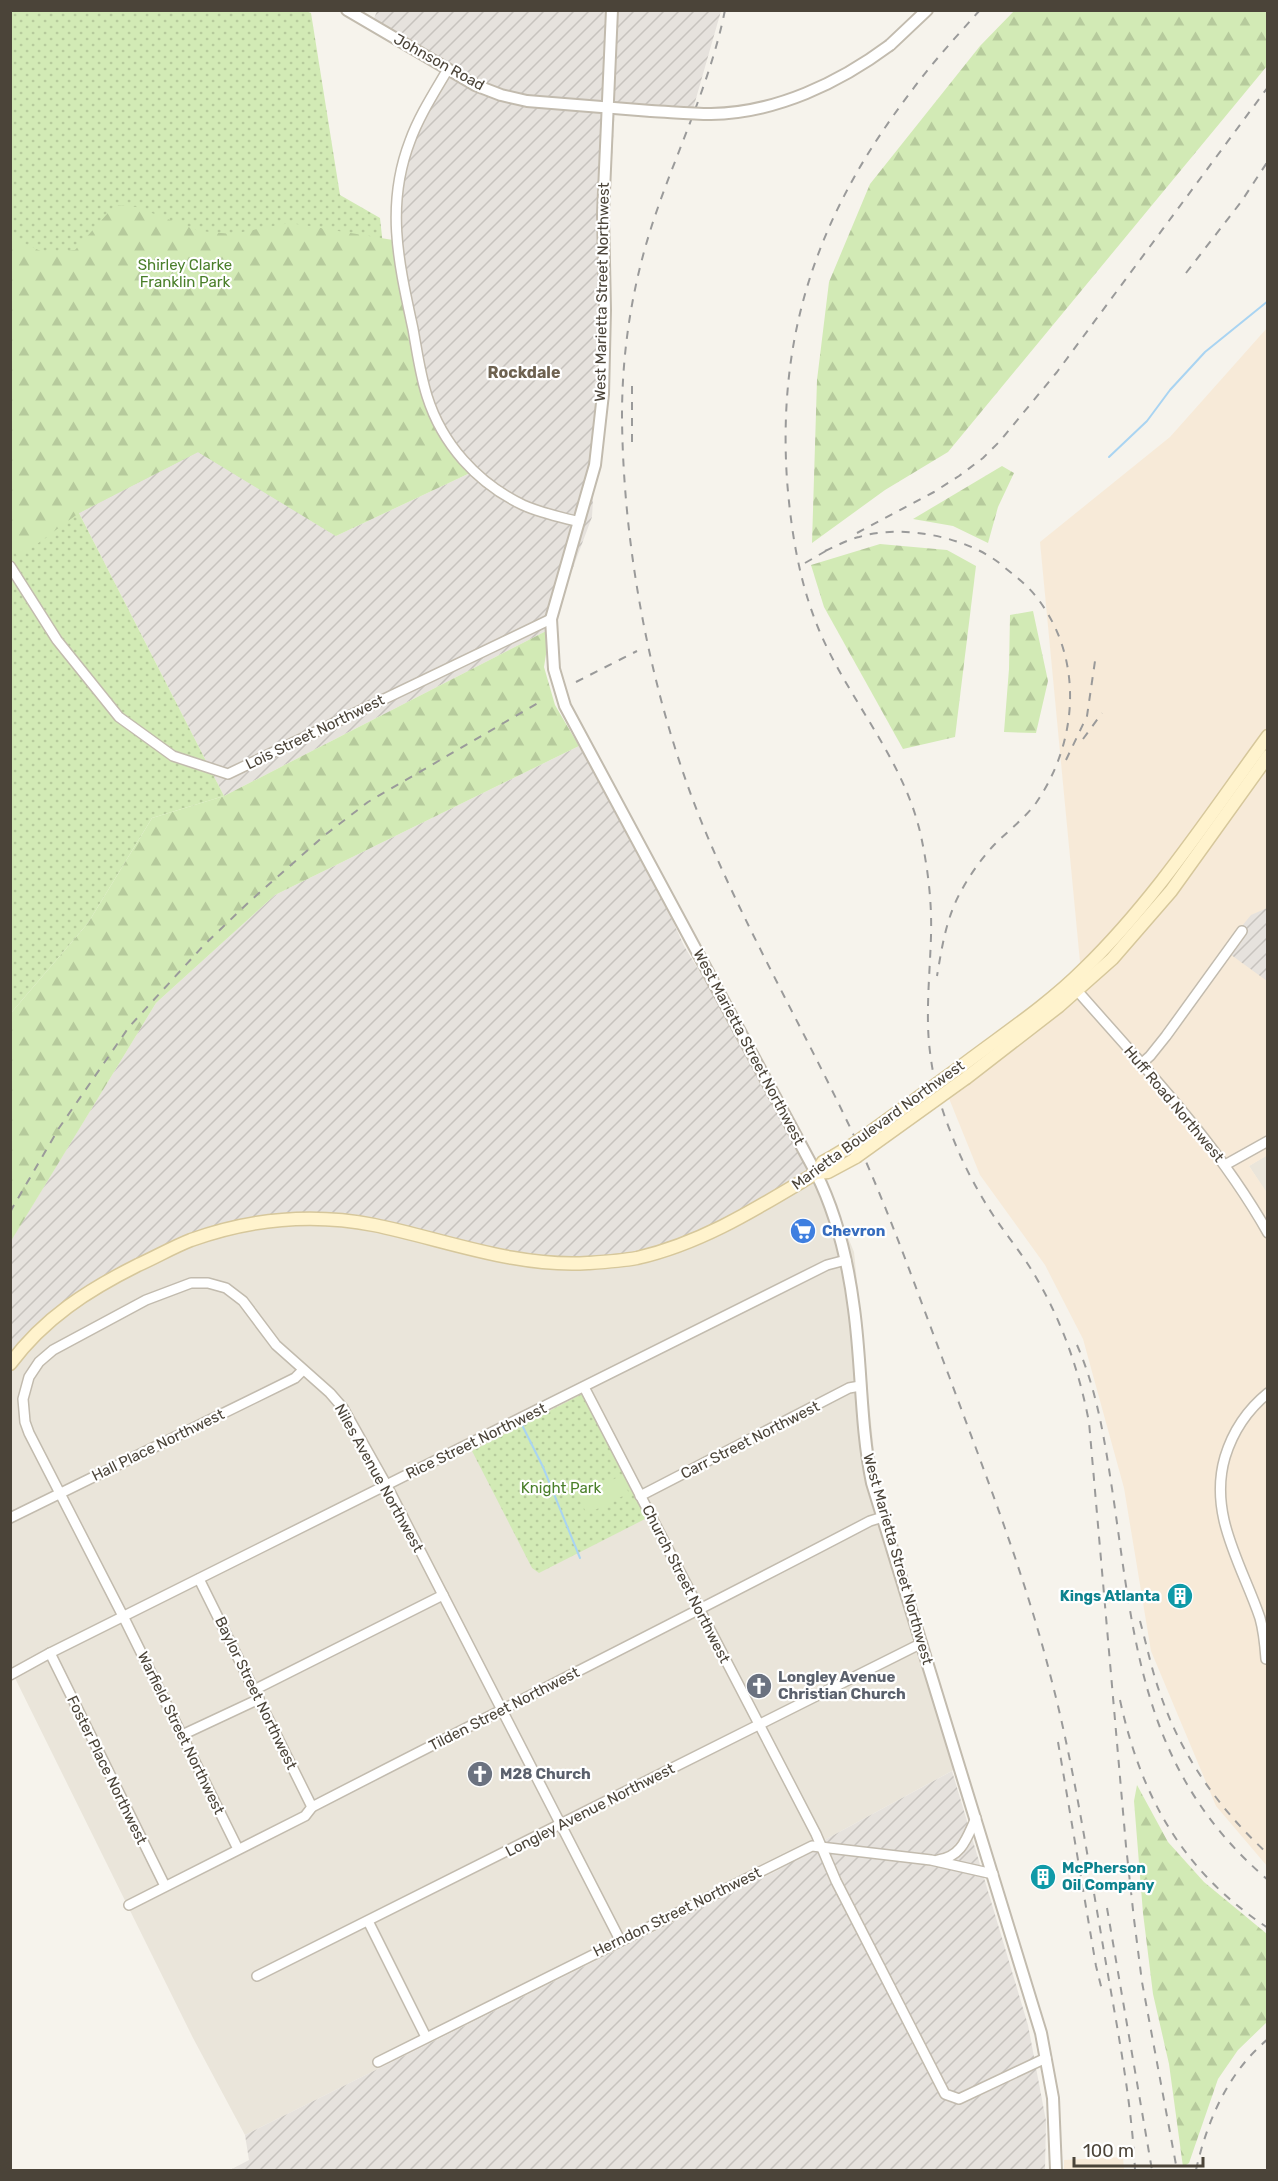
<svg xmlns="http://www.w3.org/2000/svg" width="1278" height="2181" viewBox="0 0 1278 2181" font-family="Rubik,sans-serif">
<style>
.residential{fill:#eae5da}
.commercial{fill:#f7ead8}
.industrial{fill:url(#industrial-furrows)}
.grass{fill:url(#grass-dots)}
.forest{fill:url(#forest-firs)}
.pitch{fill:#d2eab5}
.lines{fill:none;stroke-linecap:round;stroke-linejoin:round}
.stream{stroke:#a9d4f2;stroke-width:2}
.minor-casing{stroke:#c2bbae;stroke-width:12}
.tertiary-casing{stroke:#c2bbae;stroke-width:14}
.secondary-casing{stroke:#d6c79b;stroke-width:15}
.minor{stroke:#fff;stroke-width:9}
.tertiary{stroke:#fff;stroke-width:10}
.secondary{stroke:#fff3cd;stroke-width:12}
.rail{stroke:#9a9a9a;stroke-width:2;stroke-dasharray:8 8;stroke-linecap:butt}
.tertiary-bridge-casing{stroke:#c2bbae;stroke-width:14;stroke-linecap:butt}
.secondary-bridge-casing{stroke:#d6c79b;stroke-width:15;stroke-linecap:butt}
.tertiary-bridge{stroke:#fff;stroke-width:10}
.secondary-bridge{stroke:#fff3cd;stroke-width:12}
.labels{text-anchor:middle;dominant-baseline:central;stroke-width:4.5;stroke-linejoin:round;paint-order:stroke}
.street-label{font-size:15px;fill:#4b4439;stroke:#fff}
.park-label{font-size:15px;fill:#4a7f2a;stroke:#fff}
.shop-label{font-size:15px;font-weight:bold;fill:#366cbe;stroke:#fff;text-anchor:start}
.culture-label{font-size:15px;font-weight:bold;fill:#0d838f;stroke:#fff;text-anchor:end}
.worship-label{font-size:15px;font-weight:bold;fill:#5b616d;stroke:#fff;text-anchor:start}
.neighbourhood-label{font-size:16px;font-weight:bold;fill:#6e6250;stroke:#fff}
</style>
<defs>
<pattern id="industrial-furrows" width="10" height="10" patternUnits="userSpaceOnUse" patternTransform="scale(1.5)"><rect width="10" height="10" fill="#e6e2dd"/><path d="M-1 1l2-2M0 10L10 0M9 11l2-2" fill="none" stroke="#c7c3be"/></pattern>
<pattern id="grass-dots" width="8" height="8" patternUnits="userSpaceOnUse" patternTransform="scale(1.5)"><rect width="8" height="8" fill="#d2eab5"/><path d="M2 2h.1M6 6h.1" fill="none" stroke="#b6ca9c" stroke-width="1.8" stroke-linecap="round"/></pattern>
<pattern id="forest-firs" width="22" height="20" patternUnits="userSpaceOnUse" patternTransform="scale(1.5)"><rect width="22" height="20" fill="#d2eab5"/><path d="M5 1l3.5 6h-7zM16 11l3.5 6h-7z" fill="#b6ca9c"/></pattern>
</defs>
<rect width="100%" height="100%" fill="#f6f3ec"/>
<!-- residential -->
<g class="residential">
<path d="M1267 1155V1194L1249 1166Z"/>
<path d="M821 1171 854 1252 881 1522 961 1766 806 1850 778 1870 245 2135 193 2038 11 1670V1366L64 1308 149 1253 289 1217Z"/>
</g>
<!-- commercial -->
<g class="commercial">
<path d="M1267 328 1268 1155 1249 1166 1268 1194 1267 1866 1216 1806 1151 1651 1124 1488 1083 1339 1045 1265 980 1175 946 1091 1082 983 1040 542 1170 437Z"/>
<path d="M1123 2157 1124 2170H1064V2160Z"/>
</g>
<!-- industrial -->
<g class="industrial">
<path d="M377 11H721L693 109 615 105 592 517 550 629 224 796 79 513 198 451 336 536 470 473 417 376 398 231 400 160 451 65 373 21Z"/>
<path d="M579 746 653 877 684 946 821 1171 664 1255 553 1261 289 1217 149 1253 64 1308 11 1366 10 1242 156 1003 275 895Z"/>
<path d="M1267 908V981L1223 949 1251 915Z"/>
<path d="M952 1771 1028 2025 1046 2121 1045 2170H230L249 2160 245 2135 778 1870 806 1850Z"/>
</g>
<!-- grass -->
<g class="grass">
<path d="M11 11H306L311 13 340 195 380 218 393 338 336 536 198 452 79 513 224 796 152 818 88 923 11 1013Z"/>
<path d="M582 1394 647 1518 539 1573 532 1568 472 1451Z"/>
</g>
<!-- forest -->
<g class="forest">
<path d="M1014 11H1267V66L948 452 885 490 812 543 817 380 829 282 870 184 980 46Z"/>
<path d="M115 205 136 207 199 231 232 234 290 223 399 241 417 376 470 473 336 536 198 452 79 513 18 558 10 541V237L45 253 75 250Z"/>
<path d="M1002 466 1014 473 998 507 988 543 953 526 913 519Z"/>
<path d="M880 544 947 550 976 566 955 737 903 749 824 607 811 565Z"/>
<path d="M1033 611 1048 681 1036 733 1004 732 1009 669 1010 615Z"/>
<path d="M550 629 544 667 555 705 579 746 275 895 156 1003 11 1241V1013L88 923 152 818 224 796Z"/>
<path d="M1137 1785 1168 1842 1204 1882 1267 1934V2022L1238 2050 1218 2079 1189 2163 1183 2167 1169 2064 1153 1994 1143 1913 1134 1801Z"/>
</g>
<!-- pitch -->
<path class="pitch" d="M620 1476 629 1493 587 1514 578 1497Z"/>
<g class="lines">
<!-- stream -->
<g class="stream">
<path d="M1109 457 1147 421 1170 390 1205 352 1268 301"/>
<path d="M520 1421 543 1467 580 1558"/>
</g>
<!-- minor casing -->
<g class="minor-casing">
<g id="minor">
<path d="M448 69C434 93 419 116 410 141 385 206 399 264 413 329 417 351 420 374 427 396 442 444 477 483 523 505 541 513 560 517 579 522"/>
<path d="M10 566 57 640 119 717 173 756 228 774 551 619"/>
<path d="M1074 987C1143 1066 1216 1141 1268 1233"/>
<path d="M1141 1064 1150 1056 1166 1036 1242 931"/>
<path d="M1225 1165 1268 1141"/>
<path d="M584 1387 816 1834 836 1881 945 2094 959 2099 1046 2058"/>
<path d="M640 1496 849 1388 860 1386"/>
<path d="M10 1518 295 1378 303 1370"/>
<path d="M199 1579 312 1807"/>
<path d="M50 1653 165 1886"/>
<path d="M1266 1659C1265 1645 1264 1632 1260 1618 1242 1565 1208 1515 1225 1457 1233 1431 1247 1410 1268 1393"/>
<path d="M10 1675 50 1653 827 1265 846 1260"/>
<path d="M254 1690 443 1595"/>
<path d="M182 1735 259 1699"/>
<path d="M238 1849 126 1622 29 1433 25 1422 23 1399 29 1377 39 1362 53 1350 146 1300 191 1283H208L226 1288 243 1301 276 1345 330 1393 343 1408 387 1486 620 1940"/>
<path d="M938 1860C962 1857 967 1837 976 1818"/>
<path d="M129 1905 305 1816 312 1807C498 1711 685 1618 870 1521L883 1517"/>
<path d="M368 1921 426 2037"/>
<path d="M257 1976 922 1643"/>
<path d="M378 2062 812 1846 931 1860 993 1874"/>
</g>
</g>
<!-- tertiary casing -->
<g class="tertiary-casing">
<g id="tertiary">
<path d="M347 10 475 85 501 95 527 101 651 111"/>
<path d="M612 10 603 214 605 310 603 394 595 465 551 619 554 669 565 706 816 1173C837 1215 848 1262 854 1309 862 1367 860 1425 872 1483L1041 2033 1053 2098 1056 2170"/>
<path d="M890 45 927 10"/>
</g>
</g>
<!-- secondary casing -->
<g class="secondary-casing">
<g id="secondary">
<path d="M959 1068C1001 1036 1047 1006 1084 969 1155 900 1210 815 1268 736"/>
<path d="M966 1078 1059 1006 1112 959 1171 891 1268 756"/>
<path d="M816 1173 828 1172 856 1157"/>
<path d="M10 1364C44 1318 88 1290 138 1265 156 1257 173 1247 191 1240 250 1219 313 1213 374 1225 443 1239 516 1268 588 1263 604 1262 621 1261 637 1258 703 1243 759 1207 816 1173L823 1162 834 1156"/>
</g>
</g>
<!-- minor -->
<use href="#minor" class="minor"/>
<!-- tertiary -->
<use href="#tertiary" class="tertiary"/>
<!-- secondary -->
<use href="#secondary" class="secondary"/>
<!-- rail -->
<g class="rail">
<path d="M725 10C710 85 675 154 652 225 632 287 622 351 622 416 623 558 655 717 712 847 759 955 819 1057 867 1164 897 1233 922 1305 949 1376 986 1476 1025 1575 1051 1678 1073 1762 1086 1848 1101 1934 1114 2013 1131 2091 1135 2170"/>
<path d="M980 10C956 37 931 64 910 93 820 211 777 330 787 480 791 531 799 582 819 630 849 701 904 759 921 836 928 869 932 902 931 936 930 971 926 1008 929 1043 932 1074 939 1104 951 1133 962 1162 976 1189 993 1215 1007 1236 1024 1256 1037 1279 1063 1324 1079 1371 1089 1422L1126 1846 1134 1919 1142 1982 1177 2170"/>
<path d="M1186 273 1241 202 1268 161"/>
<path d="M632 442V385"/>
<path d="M857 533 934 492 959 476 983 458 1000 441 1057 372 1268 87"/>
<path d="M825 551C836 546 847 540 859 537 900 524 963 536 998 562 1012 574 1027 584 1038 599 1084 660 1078 742 1036 803 1024 819 1008 831 994 845 981 859 969 876 960 893 946 919 942 947 937 976"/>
<path d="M805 563 831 548"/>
<path d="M576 682 637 651"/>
<path d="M1083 739 1102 713"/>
<path d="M1066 760 1087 716 1095 661"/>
<path d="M10 1212 59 1128 129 1027 204 945 250 901 325 835 368 802 538 703"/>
<path d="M1077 1345C1098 1393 1105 1443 1113 1495 1135 1646 1143 1773 1268 1880"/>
<path d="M1140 1621C1147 1646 1152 1672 1161 1696 1182 1757 1220 1810 1268 1854"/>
<path d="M1120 1700C1141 1797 1183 1872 1268 1928"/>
<path d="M1058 1742 1096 1966 1102 1990"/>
<path d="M1107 1908 1152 2170"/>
<path d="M1196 2170C1207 2121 1228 2072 1268 2039"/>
</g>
<!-- tertiary-bridge casing -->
<g class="tertiary-bridge-casing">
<path id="tertiary-bridge" d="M651 111C671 112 691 114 711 114 776 113 839 83 890 45"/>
</g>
<!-- secondary-bridge casing -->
<g class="secondary-bridge-casing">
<g id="secondary-bridge">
<path d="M834 1156 854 1144 959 1068"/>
<path d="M856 1157 966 1078"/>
</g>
</g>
<!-- tertiary-bridge -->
<use href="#tertiary-bridge" class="tertiary-bridge"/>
<!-- secondary-bridge -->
<use href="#secondary-bridge" class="secondary-bridge"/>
</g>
<!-- icons -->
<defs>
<g id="supermarket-disc" transform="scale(1.35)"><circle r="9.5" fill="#3f7fe0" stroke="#fff"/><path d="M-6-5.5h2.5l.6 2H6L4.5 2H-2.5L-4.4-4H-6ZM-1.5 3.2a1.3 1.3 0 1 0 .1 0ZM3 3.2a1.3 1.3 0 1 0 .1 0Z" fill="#fff"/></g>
<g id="building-disc" transform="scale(1.35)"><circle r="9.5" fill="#0f9aa8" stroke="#fff"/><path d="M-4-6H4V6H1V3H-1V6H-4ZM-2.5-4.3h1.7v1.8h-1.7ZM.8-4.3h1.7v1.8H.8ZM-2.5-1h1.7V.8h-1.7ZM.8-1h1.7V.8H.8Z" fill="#fff"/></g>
<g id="church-disc" transform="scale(1.35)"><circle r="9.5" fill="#6b7280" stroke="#fff"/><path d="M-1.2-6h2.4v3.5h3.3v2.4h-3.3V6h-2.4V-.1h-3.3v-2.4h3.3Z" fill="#fff"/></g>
</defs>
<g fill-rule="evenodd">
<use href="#supermarket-disc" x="803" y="1231"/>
<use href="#building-disc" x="1180" y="1596"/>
<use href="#church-disc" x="759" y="1686"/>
<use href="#church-disc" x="480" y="1774"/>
<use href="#building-disc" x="1043" y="1877"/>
</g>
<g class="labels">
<!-- street labels -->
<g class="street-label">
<text transform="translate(439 62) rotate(29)">Johnson Road</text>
<text transform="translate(602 292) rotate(-89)">West Marietta Street Northwest</text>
<text transform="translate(315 732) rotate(-26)">Lois Street Northwest</text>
<text transform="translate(749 1047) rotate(62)">West Marietta Street Northwest</text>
<text transform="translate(1174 1104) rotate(50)">Huff Road Northwest</text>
<text transform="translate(878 1125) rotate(-36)">Marietta Boulevard Northwest</text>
<text transform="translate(750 1440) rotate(-27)">Carr Street Northwest</text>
<text transform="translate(476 1441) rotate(-26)">Rice Street Northwest</text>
<text transform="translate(158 1445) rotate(-26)">Hall Place Northwest</text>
<text transform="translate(379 1478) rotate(61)">Niles Avenue Northwest</text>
<text transform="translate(898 1559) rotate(74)">West Marietta Street Northwest</text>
<text transform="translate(686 1584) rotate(63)">Church Street Northwest</text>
<text transform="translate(256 1693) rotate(64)">Baylor Street Northwest</text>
<text transform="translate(504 1709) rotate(-27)">Tilden Street Northwest</text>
<text transform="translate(181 1733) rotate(64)">Warfield Street Northwest</text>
<text transform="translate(107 1770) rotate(64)">Foster Place Northwest</text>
<text transform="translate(590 1810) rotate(-27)">Longley Avenue Northwest</text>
<text transform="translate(677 1912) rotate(-26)">Herndon Street Northwest</text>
</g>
<!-- park labels -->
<g class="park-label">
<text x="185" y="265">Shirley Clarke<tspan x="185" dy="17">Franklin Park</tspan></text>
<text x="561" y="1488">Knight Park</text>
</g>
<!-- shop labels -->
<g class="shop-label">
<text x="822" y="1231">Chevron</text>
</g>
<!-- culture labels -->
<g class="culture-label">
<text x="1160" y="1596">Kings Atlanta</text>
<text x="1062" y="1868" text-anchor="start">McPherson<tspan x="1062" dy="17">Oil Company</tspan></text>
</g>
<!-- worship labels -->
<g class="worship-label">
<text x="778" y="1677">Longley Avenue<tspan x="778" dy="17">Christian Church</tspan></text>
<text x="500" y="1774">M28 Church</text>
</g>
<!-- neighbourhood labels -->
<g class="neighbourhood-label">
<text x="524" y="372">Rockdale</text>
</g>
</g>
<!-- border -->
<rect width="1278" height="2181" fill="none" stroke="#4b4439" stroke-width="24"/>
<!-- scale -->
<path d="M1074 2157v9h129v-9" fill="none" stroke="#4b4439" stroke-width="3"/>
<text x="1083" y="2157" font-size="18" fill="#4b4439" stroke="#ffffff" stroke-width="4.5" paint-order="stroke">100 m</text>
</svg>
